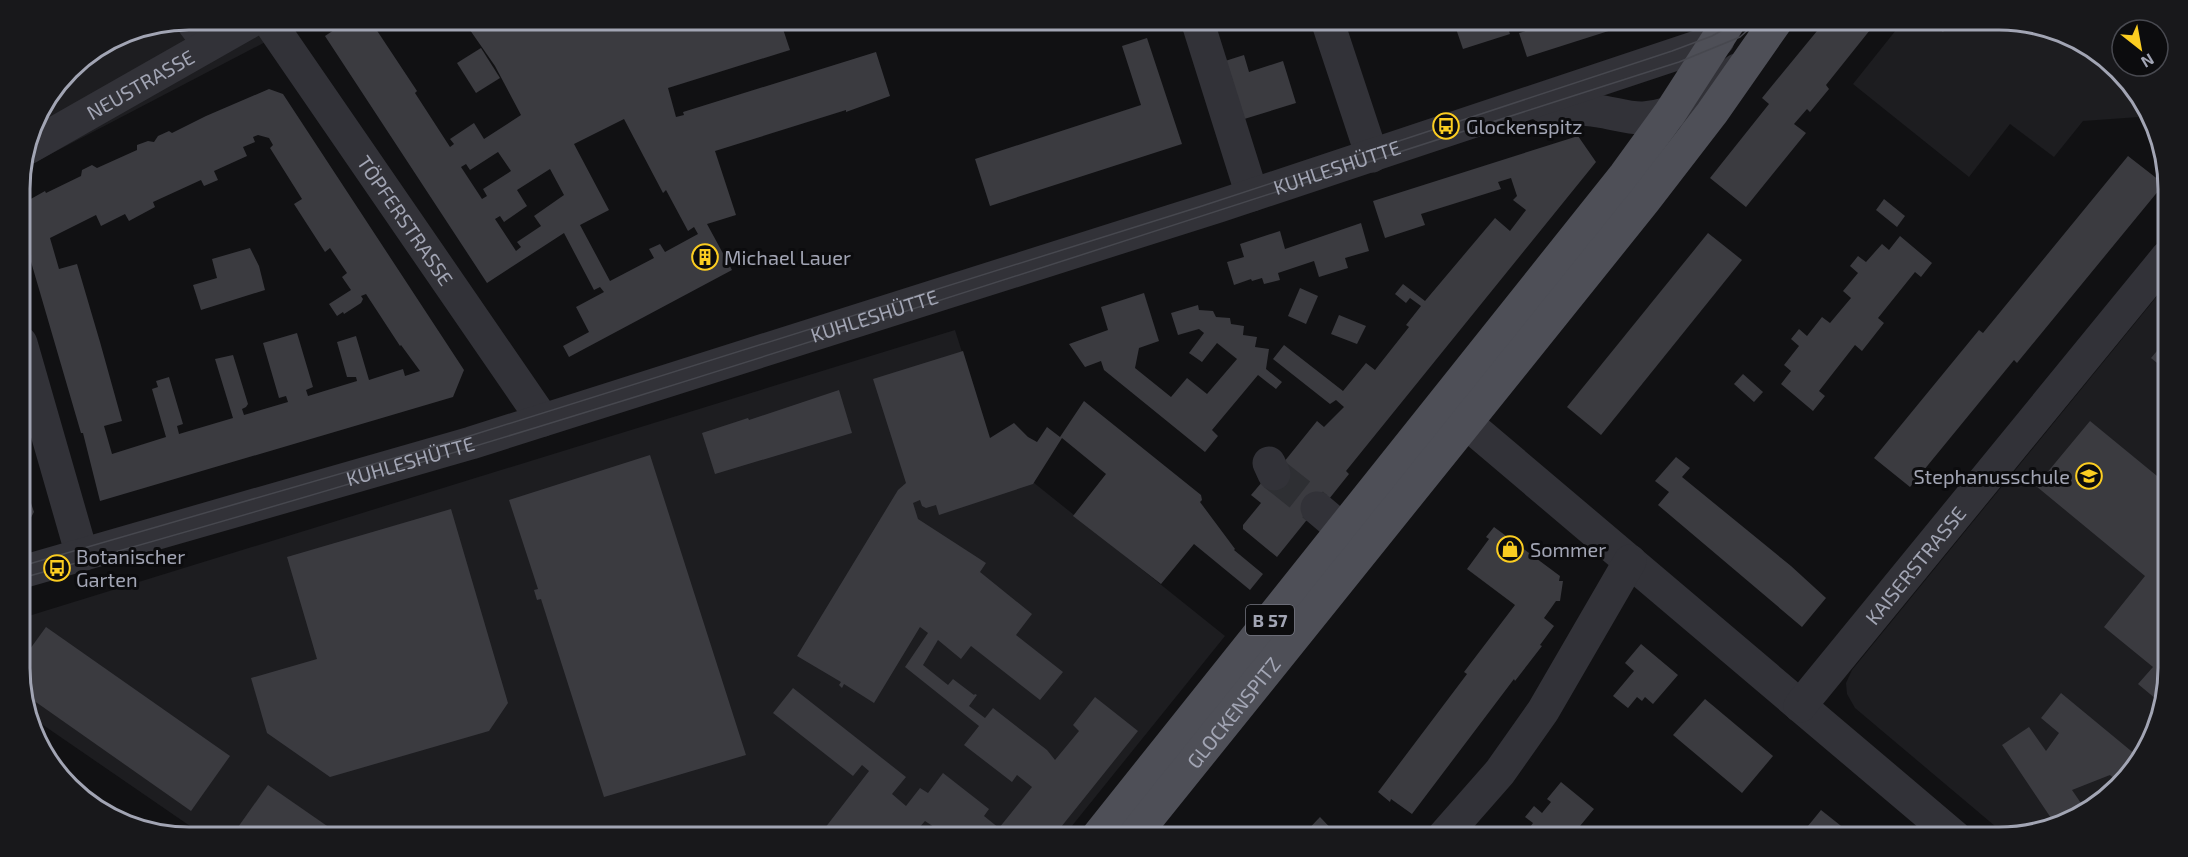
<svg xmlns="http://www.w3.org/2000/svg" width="2188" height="857" viewBox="0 0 2188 857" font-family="'Exo 2',sans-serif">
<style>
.built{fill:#1d1d20}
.building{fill:#3b3b40;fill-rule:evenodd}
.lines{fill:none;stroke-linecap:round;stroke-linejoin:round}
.minor-tunnel{stroke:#2e2f33;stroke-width:33;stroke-dasharray:33 16;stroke-linecap:butt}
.minor{stroke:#323238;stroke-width:33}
.major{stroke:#4e4f57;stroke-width:33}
.tram{stroke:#47484f;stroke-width:1.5}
.labels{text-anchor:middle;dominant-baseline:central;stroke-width:6;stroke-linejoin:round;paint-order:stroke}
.shield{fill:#0c0c0e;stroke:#757782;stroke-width:1.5}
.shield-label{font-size:18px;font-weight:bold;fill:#a2a5b4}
.street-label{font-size:20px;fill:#a2a5b4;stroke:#0c0c0e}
.poi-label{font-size:20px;fill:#a2a5b4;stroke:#0c0c0e;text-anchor:start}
.rim{fill:none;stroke:#a2a5b4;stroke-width:3}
</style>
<rect width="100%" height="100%" fill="#111113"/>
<!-- built -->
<g class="built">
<path d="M189 20H299L271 39 22 169 37 114 77 62 125 32Z"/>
<path d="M1904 20H1999L2054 29 2133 86 2150 125 2139 117 2083 121 2054 157 2010 124 1969 177 1853 84Z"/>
<path d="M2167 284 2168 668 2159 723 2102 803 2008 837 1855 708 1847 694 1846 683 1852 670Z"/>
<path d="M955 330 993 450 1225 636 1063 837H206L30 716 23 700 22 618Z"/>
</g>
<!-- building -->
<g class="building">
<path d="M349 20H370L417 91 415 93 450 147 454 144 450 139 474 123 484 139 521 115 495 66 463 20H506L510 25 518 20H780L790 50 668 88 676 117 684 115 683 112 876 52 890 96 846 112V110L715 151 736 215 707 224 732 270 569 357 563 346 589 332 576 307 604 292 600 287 594 290 564 233 487 283 325 36ZM624 119 663 193 666 190 688 231 694 227 698 234 665 252 660 244 649 249 654 258 610 281 580 225 609 210 574 144ZM498 152 511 171 483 189 487 196 482 199 461 167 466 164 470 170ZM550 169 564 195 534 216 541 226 517 242 521 247 516 251 495 219 500 216 504 222 527 206 517 190Z"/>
<path d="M1453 20H1505L1510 34 1463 49Z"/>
<path d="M1562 20H1643L1527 57 1519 33Z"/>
<path d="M1826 20H1878L1826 85 1829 89 1810 112 1807 109 1794 124 1806 133 1746 207 1710 178 1769 104 1762 98Z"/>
<path d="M1926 20H1953L1943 32Z"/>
<path d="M1147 38 1182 144 990 206 975 159 1141 105 1122 46Z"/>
<path d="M481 48 500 78 476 93 457 63Z"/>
<path d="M1244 55 1249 72 1283 61 1296 103 1241 120 1222 62Z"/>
<path d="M269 89 283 94 464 370 453 397 100 501 83 433H81L20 224V205L45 191 46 193 81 176 82 170 92 165 97 168 137 150V145L148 141 154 142 158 136 169 131 172 133 206 116ZM258 135 269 138 273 145 270 148 302 199 294 204 325 252 330 248 347 273 342 277 351 290 329 304 337 316 343 312 344 314 361 303 363 299 361 296 366 294 400 346 401 345 420 371 405 376 403 369 369 380 356 336 337 342 347 377H356L357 381 308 396 306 390 313 387 297 333 263 343 279 398 286 396 288 402 244 415 242 409 246 407 248 404 233 355 215 359 233 418 179 434 177 426 183 424 169 377 156 381 158 387 152 389 166 437 112 454 104 426 122 421 100 342 77 264 59 269 50 238 96 215 101 226 125 214 129 221 155 207 153 202 201 180 204 186 218 180 214 171 247 156 243 147 255 142 253 137Z"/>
<path d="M1578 136 1596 162 1346 471 1349 474 1329 499 1326 496 1277 557 1243 529V525L1261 503 1251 495 1268 475 1271 478 1317 421 1324 427 1344 407 1336 400 1330 404 1273 359 1284 345 1343 391 1366 363 1375 370 1409 327 1406 325 1421 306 1410 298 1406 303 1395 294 1403 284 1425 301 1495 218 1510 231 1526 210 1513 200 1517 196 1511 178 1498 182 1501 189 1421 214 1425 225 1385 238 1373 201Z"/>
<path d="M2128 156 2164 184 2017 363 2014 360 1910 487 1874 458 1979 330 1983 333Z"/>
<path d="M1884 199 1905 216 1897 227 1876 210Z"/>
<path d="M1361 223 1369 251 1345 258 1348 268 1319 277 1314 261 1278 273 1280 280 1264 284 1262 278 1252 281 1251 279 1234 285 1227 262 1244 257 1240 244 1280 231 1285 249Z"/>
<path d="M1708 233 1742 260 1601 435 1567 407Z"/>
<path d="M1900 236 1932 263 1921 277 1915 272 1878 318 1884 323 1862 351 1855 345 1819 391 1825 396 1813 411 1781 384 1791 371 1784 365 1799 346 1791 339 1799 329 1807 336 1822 317 1830 323 1851 298 1843 291 1858 273 1850 266 1858 256 1866 262 1882 244 1889 250Z"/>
<path d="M250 248 259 266 265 290 201 310 193 285 217 278 212 259Z"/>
<path d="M1300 288 1318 296 1306 324 1288 316Z"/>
<path d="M1144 293 1159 341 1139 348 1135 368 1171 397 1187 378 1207 394 1237 359 1217 343 1202 362 1189 353 1204 333 1199 329 1178 335 1171 313 1198 305 1199 310 1213 311 1216 317 1230 318 1231 324 1244 326 1243 335 1257 337 1255 347 1269 349 1266 369 1282 382 1276 389 1258 375 1212 430 1218 436 1205 452 1104 370 1101 361 1085 367 1069 344 1108 330 1101 307Z"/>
<path d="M1339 315 1366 326 1357 344 1331 334Z"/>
<path d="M2168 338V361L2162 367 2151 358Z"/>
<path d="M963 351 990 438 1014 423 1028 437 1037 442 1047 427 1060 437 1084 401 1201 495 1202 500 1200 502 1235 549 1234 550 1263 574 1250 590 1194 544 1161 584 1073 516 1106 474 1062 438 1033 484 939 515 936 505 926 508 922 506 920 500 913 503 918 519 986 563 980 572 1032 614 1016 635 1063 672 1040 700 971 646 961 659 938 640 923 665 948 685 953 679 974 695 975 694 977 695 969 706 985 718 993 708 1047 750 1055 760 1079 731 1073 725 1095 697 1138 731 1053 837H960L948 828 940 831 925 821 911 837H818L869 771 862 765 853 776 773 713 793 688 906 777 892 794 906 806 920 788 928 793 943 773 989 809 984 816 999 828 1032 787 1017 775 1012 782 964 745 979 726 905 667 928 633 920 627 874 703 844 684 842 688 839 685 841 682 797 656 898 490 906 483 873 379Z"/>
<path d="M1743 374 1763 392 1754 402 1734 384Z"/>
<path d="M839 390 852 433 715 474 702 433 748 418 749 420Z"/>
<path d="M2090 421 2168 485V668L2162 704 2138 684 2153 667 2104 627 2145 576 2036 486Z"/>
<path d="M650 455 746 755 604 797 541 599 537 600 534 590 538 589 509 500Z"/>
<path d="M1676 457 1690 468 1682 477 1791 566 1826 598 1802 627 1658 505 1669 492 1655 481Z"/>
<path d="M21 473 34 512 28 523 22 525Z"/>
<path d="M451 509 508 703 489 731 330 777 267 733 251 678 317 659 287 557Z"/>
<path d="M1494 527 1560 576 1559 581H1563L1560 601H1556L1544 618 1554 626 1540 645 1542 646 1515 681 1514 679 1412 814 1391 799 1390 802 1378 792 1467 674 1464 672 1515 605 1467 569 1489 539 1486 537Z"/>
<path d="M46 627 230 756 191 811 23 693 22 660Z"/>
<path d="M1641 644 1678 675 1653 704 1645 697 1642 701 1637 697 1628 708 1613 696 1634 671 1625 663Z"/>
<path d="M2061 693 2136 755 2117 781 2110 775 2072 790 2085 809 2053 821 2002 745 2029 727 2046 751 2059 733 2041 718Z"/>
<path d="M1705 699 1773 756 1742 793 1673 735Z"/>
<path d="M1561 782 1594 809 1571 837H1515L1521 831 1525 834 1533 823 1525 817 1534 806 1542 813 1551 802 1547 799Z"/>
<path d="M268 785 343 837H231Z"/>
<path d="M1821 810 1855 837H1799Z"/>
<path d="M1320 817 1339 837H1301Z"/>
</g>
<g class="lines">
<!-- minor-tunnel -->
<path class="minor-tunnel" d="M1274 474 1317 508"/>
<!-- minor -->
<g class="minor">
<path d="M191 20 209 44"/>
<path id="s1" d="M268 20 543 420"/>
<path d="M1197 20 1252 195"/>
<path d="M1327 20 1372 156"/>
<path d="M1543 106C1562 107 1580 108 1598 111 1613 113 1630 119 1644 118 1684 114 1709 96 1737 70"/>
<path id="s2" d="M28 148 253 20"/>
<path d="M21 343 82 555"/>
<path d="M1444 404 1955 837"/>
<path d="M1269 463 1274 474"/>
<path d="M1317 508 1343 530"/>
<path id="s3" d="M22 572 471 443 1219 206 1718 40"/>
<path id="s4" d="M1800 706 2167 257"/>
<path d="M1443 837 1500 772 1543 711 1630 561"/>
</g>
<!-- major -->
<g class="major">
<path d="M1097 837 1625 175 1670 113 1730 20"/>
<path id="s5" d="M1133 837 1645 200 1712 113 1777 20"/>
</g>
<!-- tram -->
<g class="tram">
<path d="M22 566 460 439 1199 207 1672 51 1712 36 1740 20"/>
<path d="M22 578C580 424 1128 238 1679 62L1740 37 1759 20"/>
</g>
</g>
<!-- icons -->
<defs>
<g id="bus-ring" transform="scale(1.35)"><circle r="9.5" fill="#0c0c0e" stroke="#fbcd21" stroke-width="1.5"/><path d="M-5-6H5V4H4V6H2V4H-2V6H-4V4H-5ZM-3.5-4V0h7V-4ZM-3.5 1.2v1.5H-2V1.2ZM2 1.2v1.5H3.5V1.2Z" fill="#fbcd21"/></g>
<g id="building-ring" transform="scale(1.35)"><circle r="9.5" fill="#0c0c0e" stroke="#fbcd21" stroke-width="1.5"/><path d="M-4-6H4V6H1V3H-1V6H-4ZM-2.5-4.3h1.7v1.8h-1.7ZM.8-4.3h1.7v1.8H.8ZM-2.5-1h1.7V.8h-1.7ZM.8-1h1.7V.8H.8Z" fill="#fbcd21"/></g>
<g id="school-ring" transform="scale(1.35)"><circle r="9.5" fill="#0c0c0e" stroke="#fbcd21" stroke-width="1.5"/><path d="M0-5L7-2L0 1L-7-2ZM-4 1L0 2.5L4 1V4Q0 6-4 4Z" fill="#fbcd21"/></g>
<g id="shop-ring" transform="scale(1.35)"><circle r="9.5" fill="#0c0c0e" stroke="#fbcd21" stroke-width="1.5"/><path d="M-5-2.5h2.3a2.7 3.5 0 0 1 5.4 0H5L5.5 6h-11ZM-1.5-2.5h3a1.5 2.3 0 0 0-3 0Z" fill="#fbcd21"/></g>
</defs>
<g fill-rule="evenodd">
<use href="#bus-ring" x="1446" y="126"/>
<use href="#building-ring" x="705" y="257"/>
<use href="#school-ring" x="2089" y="476"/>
<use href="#shop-ring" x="1510" y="549"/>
<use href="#bus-ring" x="57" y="568"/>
</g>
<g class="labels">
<!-- shield labels -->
<rect class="shield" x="1246" y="605" width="48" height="30" rx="4.5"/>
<g class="shield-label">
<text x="1270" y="620">B 57</text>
</g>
<!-- street labels -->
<g class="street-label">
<text stroke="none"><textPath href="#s2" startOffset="129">NEUSTRASSE</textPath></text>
<text stroke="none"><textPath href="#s3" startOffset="1376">KUHLESHÜTTE</textPath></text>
<text stroke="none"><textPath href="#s1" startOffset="243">TÖPFERSTRASSE</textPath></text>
<text stroke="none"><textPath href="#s3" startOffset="890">KUHLESHÜTTE</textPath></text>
<text stroke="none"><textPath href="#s3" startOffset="404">KUHLESHÜTTE</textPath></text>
<text stroke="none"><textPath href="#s4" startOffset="182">KAISERSTRASSE</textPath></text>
<text stroke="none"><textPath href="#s5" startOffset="160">GLOCKENSPITZ</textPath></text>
</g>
<!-- poi labels -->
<g class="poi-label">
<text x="1466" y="126">Glockenspitz</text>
<text x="724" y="257">Michael Lauer</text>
<text x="2070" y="476" text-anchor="end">Stephanusschule</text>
<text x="1530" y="549">Sommer</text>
<text x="76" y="556">Botanischer<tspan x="76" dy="23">Garten</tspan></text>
</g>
</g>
<!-- crop -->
<path d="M0 0H2188V857H0ZM189 30H1999A159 159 0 0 1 2158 189V668A159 159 0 0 1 1999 827H189A159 159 0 0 1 30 668V189A159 159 0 0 1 189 30Z" fill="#18181b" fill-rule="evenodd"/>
<path class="rim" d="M189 30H1999A159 159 0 0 1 2158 189V668A159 159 0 0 1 1999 827H189A159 159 0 0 1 30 668V189A159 159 0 0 1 189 30Z"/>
<!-- north arrow -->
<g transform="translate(2140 48) rotate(149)"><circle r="28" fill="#0c0c0e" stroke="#484950" stroke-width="1.5"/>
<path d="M0-4.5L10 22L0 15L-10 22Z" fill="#fbcd21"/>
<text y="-9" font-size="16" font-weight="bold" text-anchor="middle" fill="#a2a5b4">N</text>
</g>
</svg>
